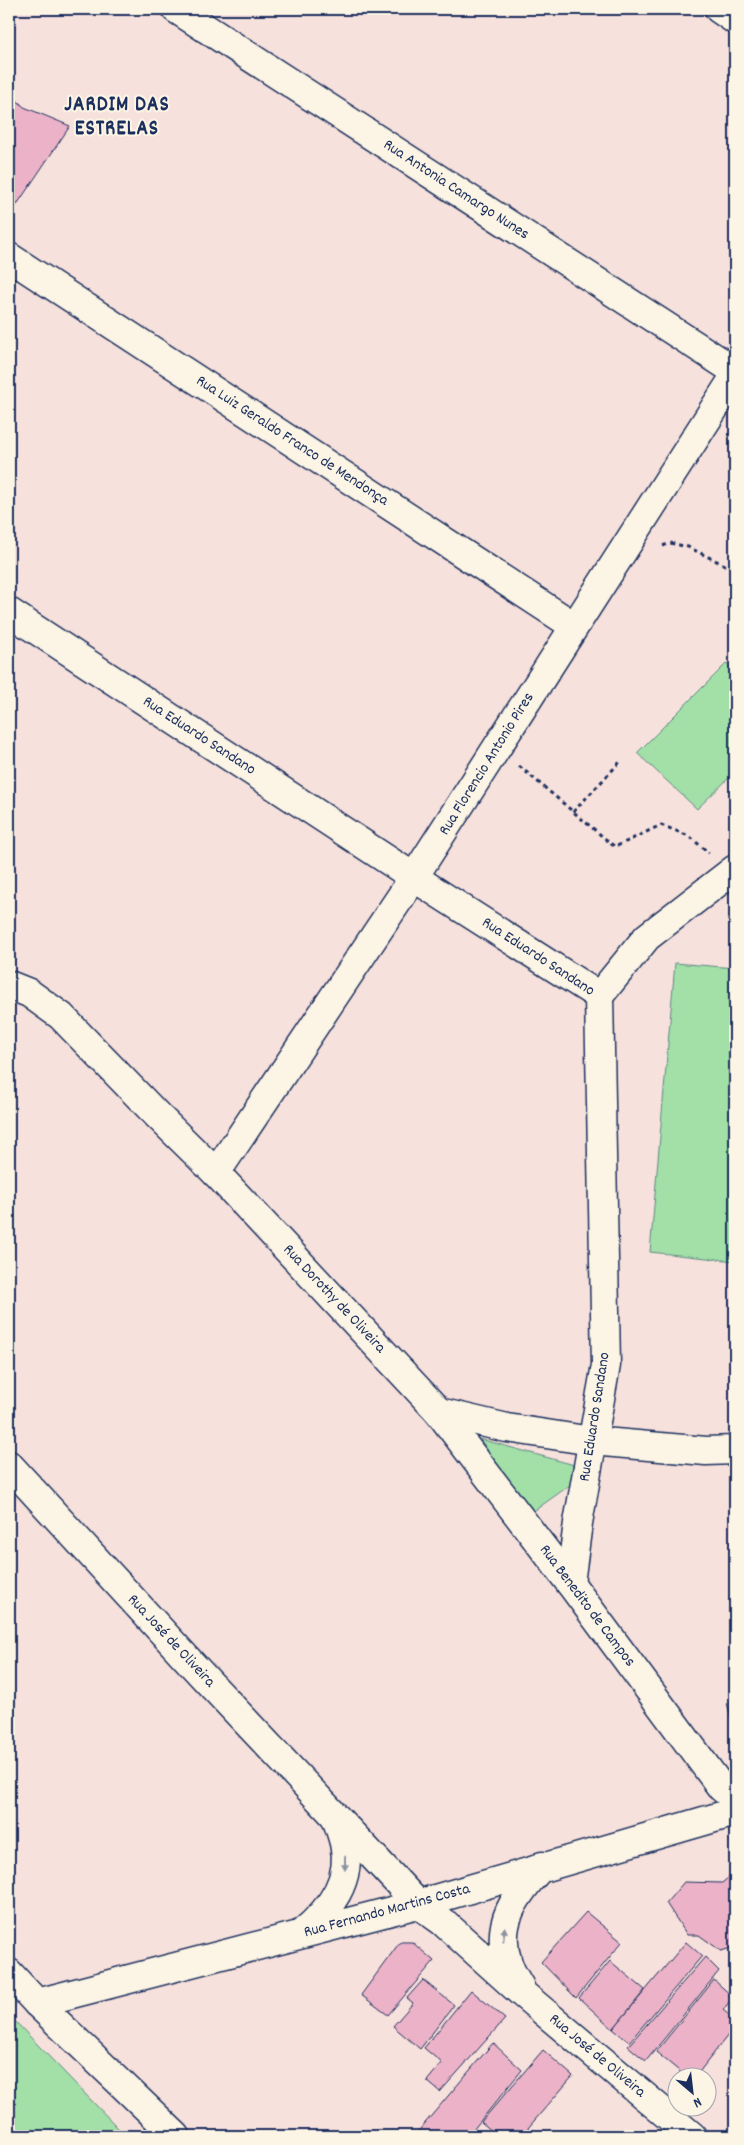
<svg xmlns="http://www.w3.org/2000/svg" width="744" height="2145" viewBox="0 0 744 2145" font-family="Dekko,sans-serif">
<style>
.green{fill:#a2e0a8;stroke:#5e8883}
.building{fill:#ecb3c8;stroke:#1b2f5e}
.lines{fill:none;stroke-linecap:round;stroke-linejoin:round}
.street-casing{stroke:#1b2f5e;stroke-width:31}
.path{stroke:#1b2f5e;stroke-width:3;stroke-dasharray:4 4;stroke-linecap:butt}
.street{stroke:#fcf5e5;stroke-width:28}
.oneway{fill:#8c92a2}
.labels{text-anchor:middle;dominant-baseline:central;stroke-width:4;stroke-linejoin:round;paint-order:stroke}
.street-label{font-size:16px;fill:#1b2f5e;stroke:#fcf5e5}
.district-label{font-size:21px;font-weight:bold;letter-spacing:1px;fill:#1b2f5e;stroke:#fcf5e5}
</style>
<rect width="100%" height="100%" fill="#f7e1dc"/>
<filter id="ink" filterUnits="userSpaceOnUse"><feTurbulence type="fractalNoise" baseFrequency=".02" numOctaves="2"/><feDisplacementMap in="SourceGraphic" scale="10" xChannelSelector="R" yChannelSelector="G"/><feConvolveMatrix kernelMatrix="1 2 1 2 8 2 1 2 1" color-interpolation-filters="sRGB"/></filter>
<g filter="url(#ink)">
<!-- green -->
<g class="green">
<path d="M727 663 735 672V772L697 809 637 753Z"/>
<path d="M675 963 735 968V1261L650 1252Z"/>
<path d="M480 1439 578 1466 573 1483 531 1513Z"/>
<path d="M9 2015 118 2128 127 2136H9Z"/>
</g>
<!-- building -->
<g class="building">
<path d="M9 93 24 107 70 126 16 206 9 203Z"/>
<path d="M735 1700V1732L727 1703Z"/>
<path d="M735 1872V1947L721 1951 699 1935H687L666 1903 684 1882 722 1883Z"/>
<path d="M586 1912 622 1942 576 1998 541 1962Z"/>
<path d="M400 1942H412L434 1961 388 2015 361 1995Z"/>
<path d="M686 1942 702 1956 629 2042 613 2029Z"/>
<path d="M705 1957 719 1971 646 2061 628 2046Z"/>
<path d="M610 1961 645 1990 613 2029 579 1998Z"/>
<path d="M423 1980 454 2005 420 2049 393 2026 413 2003 407 1998Z"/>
<path d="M714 1980 733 1997 723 2010 735 2020V2026L696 2076 689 2069 684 2075 656 2052Z"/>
<path d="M471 1990 505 2019 440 2092 427 2081 442 2063 424 2048Z"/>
<path d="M493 2043 522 2070 468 2136H417L415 2135Z"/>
<path d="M543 2050 573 2076 521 2136H498L481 2122Z"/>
</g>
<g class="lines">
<!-- street casing -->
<g class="street-casing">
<g id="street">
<path d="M176 9 735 371"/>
<path d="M719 9 735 20"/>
<path d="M9 257 574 626"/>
<path d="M9 612 441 895 599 996 606 1365 578 1523 570 1583"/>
<path d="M9 985 29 993 61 1016 157 1115 216 1173 439 1412 507 1428 592 1441 706 1451 735 1450"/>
<path d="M599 996 647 937 735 869"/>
<path d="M216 1173 414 877 735 376"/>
<path d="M439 1412 570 1583 721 1787 735 1799"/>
<path d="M9 1465 201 1674 418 1904 442 1921 524 1995 692 2136"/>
<path d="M302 1933C329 1911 353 1880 344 1843 342 1835 339 1826 336 1818"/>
<path d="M9 1973 37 2003 176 2136"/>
<path d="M520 1987C516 1980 510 1971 508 1963 494 1923 516 1895 542 1866"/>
<path d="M37 2003 418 1904 735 1812"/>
</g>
</g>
<!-- path -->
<g class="path">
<path d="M663 546 670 543 688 547 735 570"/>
<path d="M519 766 615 847 661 825 689 836 709 853"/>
<path d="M573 812 620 762"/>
</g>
<!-- street -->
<use href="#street" class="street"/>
</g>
<!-- one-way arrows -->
<defs><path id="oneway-solid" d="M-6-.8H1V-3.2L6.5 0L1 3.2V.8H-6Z" transform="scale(1.25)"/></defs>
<g class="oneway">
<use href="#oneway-solid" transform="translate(345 1863) rotate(90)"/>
<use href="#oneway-solid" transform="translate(504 1934) rotate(-84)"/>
</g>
</g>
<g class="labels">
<!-- street labels -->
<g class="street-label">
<text transform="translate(456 190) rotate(33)">Rua Antonia Camargo Nunes</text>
<text transform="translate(292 441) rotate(33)">Rua Luiz Geraldo Franco de Mendonça</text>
<text transform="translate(199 736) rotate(33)">Rua Eduardo Sandano</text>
<text transform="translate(487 764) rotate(-58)">Rua Florencio Antonio Pires</text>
<text transform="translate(538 957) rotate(33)">Rua Eduardo Sandano</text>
<text transform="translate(334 1299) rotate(47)">Rua Dorothy de Oliveira</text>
<text transform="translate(595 1417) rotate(-81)">Rua Eduardo Sandano</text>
<text transform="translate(587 1606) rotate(53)">Rua Benedito de Campos</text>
<text transform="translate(171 1641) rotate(47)">Rua José de Oliveira</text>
<text transform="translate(387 1911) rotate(-15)">Rua Fernando Martins Costa</text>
<text transform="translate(597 2056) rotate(40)">Rua José de Oliveira</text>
</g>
<!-- district labels -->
<g class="district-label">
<text x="117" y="106">JARDIM DAS<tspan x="117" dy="24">ESTRELAS</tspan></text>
</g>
</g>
<!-- margin -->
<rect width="744" height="2145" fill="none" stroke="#fcf5e5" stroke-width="30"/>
<rect x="15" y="15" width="714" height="2115" fill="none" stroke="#1b2f5e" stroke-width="2" filter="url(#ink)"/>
<!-- north arrow -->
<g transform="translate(692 2092) rotate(152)"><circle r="24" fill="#fcf5e5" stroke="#a2a6af"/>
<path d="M0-4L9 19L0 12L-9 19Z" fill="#1b2f5e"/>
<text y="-8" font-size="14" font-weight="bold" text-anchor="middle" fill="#1b2f5e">N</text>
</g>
</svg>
